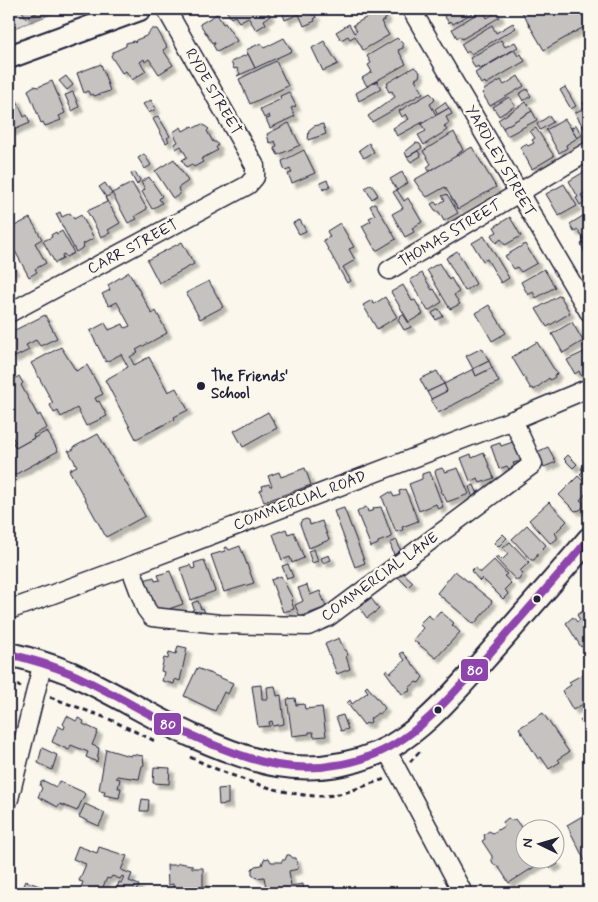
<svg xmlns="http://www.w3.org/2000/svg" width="598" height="902" viewBox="0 0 598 902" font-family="Mynerve,sans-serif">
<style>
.green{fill:#dbd8d3;stroke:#7e7d87}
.building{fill:#c6c2c0;stroke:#22223b;filter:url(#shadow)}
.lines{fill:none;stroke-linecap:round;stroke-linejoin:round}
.minor-casing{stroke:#22223b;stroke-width:21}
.major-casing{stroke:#22223b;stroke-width:26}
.path{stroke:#22223b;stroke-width:3;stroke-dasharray:5 4;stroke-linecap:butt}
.minor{stroke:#fbf7ec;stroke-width:18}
.major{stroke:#fbf7ec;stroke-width:22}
.bus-1-casing{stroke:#fbf7ec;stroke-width:11}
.bus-1{stroke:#8e44ad;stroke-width:8}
.poi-dot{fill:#22223b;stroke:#fbf7ec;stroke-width:2}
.labels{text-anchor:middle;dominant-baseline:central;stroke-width:5;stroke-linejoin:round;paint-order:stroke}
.street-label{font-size:15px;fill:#22223b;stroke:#fbf7ec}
.poi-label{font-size:15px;font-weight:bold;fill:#22223b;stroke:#fbf7ec;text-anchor:start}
.line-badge{stroke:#fbf7ec;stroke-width:2}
.badge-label{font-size:14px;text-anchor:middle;font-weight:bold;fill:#fff}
</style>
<defs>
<filter id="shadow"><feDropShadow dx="4.5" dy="4.5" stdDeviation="1" flood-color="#0004"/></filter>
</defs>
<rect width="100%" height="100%" fill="#fbf7ec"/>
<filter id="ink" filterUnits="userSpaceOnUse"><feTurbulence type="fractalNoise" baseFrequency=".02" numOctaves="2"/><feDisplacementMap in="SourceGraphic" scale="10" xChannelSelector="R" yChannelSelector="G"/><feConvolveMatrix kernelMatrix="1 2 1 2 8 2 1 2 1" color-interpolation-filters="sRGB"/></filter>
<g filter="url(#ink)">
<!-- green -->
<path class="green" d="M9 9H65L9 30Z"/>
<!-- building -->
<g class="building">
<path d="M21 9H44L26 18Z"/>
<path d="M225 9H266L270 16 264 20 266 24 256 30 248 17 239 22 235 16 231 18Z"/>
<path d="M281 9H310L312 15 315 14 316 18 314 19 315 21 304 26 299 14 285 20Z"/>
<path d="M451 9H479L453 24 451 21 449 23 443 14Z"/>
<path d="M520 9H589V24L544 50Z"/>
<path d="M380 10 386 15V19L381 22 389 35 363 50 355 36 350 39 348 36 341 40 336 32 349 24 354 33 357 31 353 25Z"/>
<path d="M483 10 487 18 497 12 500 17 462 39 460 36 457 38 452 29Z"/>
<path d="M217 14 223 24 225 23 237 41 217 52 213 45 215 44 214 42 212 43 200 24Z"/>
<path d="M513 23 516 28 471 54 469 51 466 53 461 44 492 25 496 33Z"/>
<path d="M152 29H157L167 47 163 50 173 65 159 74 149 59 145 62 144 59 140 62 146 71 132 80 126 71 122 73 111 56 113 52 122 48 126 46V43L134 41 135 43 136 40 146 36Z"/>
<path d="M284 38 292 51 255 68 246 50 261 43 264 48Z"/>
<path d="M397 38 403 44V48L398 50 406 64 367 86 362 78 372 72 368 65 371 63 367 56Z"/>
<path d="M501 40 505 47 515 42 518 47 480 69 478 66 475 68 470 58Z"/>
<path d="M324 41 338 64 323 71 312 48Z"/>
<path d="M514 50 518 56 521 54 525 61 486 84 485 82 481 84 475 73Z"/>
<path d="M248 54 255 68 237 76 240 74 237 68 234 69 231 62Z"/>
<path d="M276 61 288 86 250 104 239 79Z"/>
<path d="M101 64 110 91 94 96 93 94 90 95 88 91 84 93 77 73Z"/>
<path d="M414 67 420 72 419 77 415 79 423 93 372 122 368 116 395 97 392 91 389 92 386 86 388 85 387 83Z"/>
<path d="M66 76 73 85 67 90 59 81Z"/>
<path d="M518 76 524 86 490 106 482 93 484 91V90L501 80 504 85Z"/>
<path d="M52 81 65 113 59 116 61 120 45 126 43 122 41 123 28 90 34 86 38 87Z"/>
<path d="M377 81 381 89 359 101 356 93Z"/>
<path d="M565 87 576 106 571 109 560 90Z"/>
<path d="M527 89 531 96 523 101 519 94Z"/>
<path d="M73 92 79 107 72 111 65 95Z"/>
<path d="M289 92 296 106 291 108 295 116 270 128 266 119 270 118 269 115 264 118 260 109 281 99 280 96Z"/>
<path d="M430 93 435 98 434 101 430 104 436 115 397 136 393 128 409 119 406 114 402 117 399 111Z"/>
<path d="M509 97 515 106 499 116 493 107Z"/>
<path d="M16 98 24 117 27 115 30 123 9 132V100Z"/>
<path d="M589 99V134L588 135 575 113 585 107 583 103Z"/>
<path d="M151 100 156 109 149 113 143 104Z"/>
<path d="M445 102 449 108 438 114 435 109Z"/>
<path d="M526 102 532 111 503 128 498 120Z"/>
<path d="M449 108 452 114 446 117 449 123 444 126 447 130 424 145 418 135 426 131 421 124Z"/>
<path d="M532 111 537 120 507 136 503 128Z"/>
<path d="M158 116 170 136 167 138 169 141 166 143 153 119Z"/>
<path d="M549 116 553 122 540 130 537 124Z"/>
<path d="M565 119 577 138 566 145 567 148 559 153 546 130Z"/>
<path d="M289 123 300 145 278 155 274 148 277 146 275 141 272 143 269 142 267 134Z"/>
<path d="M202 124 209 129 207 131 213 142H216L218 145 216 148 218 150 201 159 203 162 194 167 192 164 186 167 182 160 187 157 181 146 176 149 174 144 178 142 173 132 181 127 183 131 192 126 194 128Z"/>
<path d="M323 124 326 134 308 140 309 130 314 126Z"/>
<path d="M576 125 582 135 577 138 571 128Z"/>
<path d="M536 128 554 156 532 169 520 147 526 144 528 146 534 143 532 140 535 138 530 131Z"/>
<path d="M454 132 463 150 456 155 457 157 429 171 427 167 431 164 423 151Z"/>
<path d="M369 143 374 152 364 158 359 150Z"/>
<path d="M416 143 420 144 422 148 407 157 405 152Z"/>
<path d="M472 147 496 187 458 209 445 187 427 197 420 189 414 180Z"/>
<path d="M304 150 315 173 292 183 288 174 292 173 290 169 286 171 284 169 282 161Z"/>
<path d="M418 151 421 156 411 162 407 157Z"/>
<path d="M144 154 151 165 145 169 138 158Z"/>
<path d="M174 159 188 181 178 188 180 194 174 198 172 197 155 171Z"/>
<path d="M587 170 589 173V190L581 195 585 202 580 205 576 198 578 197 569 181Z"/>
<path d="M135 172 140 180 137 185 131 174Z"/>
<path d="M402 172 408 183 397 190 390 179Z"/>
<path d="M149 177 162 196 159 199 162 203 152 209 142 192 145 189 141 182Z"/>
<path d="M327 180 330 186 323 190 320 183Z"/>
<path d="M105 183 112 194 106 197 99 187Z"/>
<path d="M132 183 147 209 135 216 137 219 128 223 112 193Z"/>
<path d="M371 184 378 195 372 199 365 188Z"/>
<path d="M564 184 577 206 559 216 546 194Z"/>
<path d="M397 190 404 201 408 198 422 222 412 228 414 232 405 237 392 214 403 208 393 192Z"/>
<path d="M447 194 458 213 444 221 439 212 435 210 431 204 435 202 437 205 445 200 442 196Z"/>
<path d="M105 197 120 223 108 230 110 233 101 237 87 211 107 202Z"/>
<path d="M375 203 396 239 376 251 362 226 371 221 369 218 375 215 370 206Z"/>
<path d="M60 212 62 217 70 213 74 219 81 215 94 238 83 244 84 247 76 252 56 214Z"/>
<path d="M589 212V237L584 240 578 230 574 232 570 224Z"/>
<path d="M510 217 521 236 505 245 501 239 496 243 491 235 497 232 494 227Z"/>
<path d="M30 218 42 239 35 243 46 263 35 269 37 272 29 277 9 240V229Z"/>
<path d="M300 220 306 231 299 234 293 223Z"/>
<path d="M340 223 354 247 349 249 355 260 343 267 351 281 347 283 323 240 330 237 327 231Z"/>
<path d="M62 231 74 253 66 257 64 254 62 255 63 259 55 263 43 241 52 237 51 235 56 232 57 234Z"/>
<path d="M484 236 509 278 501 283 487 259 483 261 472 243Z"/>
<path d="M589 240V251L585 253 581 244Z"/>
<path d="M182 242 194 264 159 283 147 260Z"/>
<path d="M525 244 537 263 521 272 517 267 514 269 505 256Z"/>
<path d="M457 251 476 284 465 291 446 258Z"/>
<path d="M9 259 15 270 9 273Z"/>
<path d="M439 263 449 280 451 278 459 292 454 295 460 304 450 309 427 270Z"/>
<path d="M544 269 555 287 536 298 533 292 528 295 521 282Z"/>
<path d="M129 272 152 314 156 311 167 333 136 350 138 352 130 357 134 365 149 357 168 392 176 388 188 410 174 417 175 419 136 439 105 380 128 367 121 354 106 362 90 331 105 323 109 330 123 324 125 328 130 326 117 302 109 306 102 294 110 290 108 285Z"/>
<path d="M422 273 432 290 434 289 442 302 428 311 410 280Z"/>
<path d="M209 281 223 307 200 319 186 293Z"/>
<path d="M403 285 412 301 415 300 423 314 409 322 391 292Z"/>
<path d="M560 295 570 313 547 327 536 309Z"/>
<path d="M385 297 397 317 377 329 363 305 372 300 374 304Z"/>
<path d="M489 305 506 333 492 341 476 313Z"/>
<path d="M439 309 443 316 436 320 432 313Z"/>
<path d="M403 314 411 327 404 330 398 320 400 316Z"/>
<path d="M45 315 57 338 40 346 36 340 26 345 29 350 13 358 9 350V333Z"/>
<path d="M572 322 583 341 563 353 552 334Z"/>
<path d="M537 342 557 374 554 375 555 377 550 380 549 378 534 390 533 388 531 389 512 357Z"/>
<path d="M61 347 76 371 87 365 103 394 95 398 97 402 99 401 107 416 86 426 77 408 61 417 58 411 54 413 50 405 53 403 31 363Z"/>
<path d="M482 348 489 361 473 369 466 356Z"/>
<path d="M588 350 589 352V374L582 377 579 371 575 374 567 360Z"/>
<path d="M489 361 492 368 476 376 473 369Z"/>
<path d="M492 368 499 382 483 389 438 413 431 399 447 391 444 384 473 369 476 376Z"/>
<path d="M437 371 444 384 427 392 420 379Z"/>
<path d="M9 375 15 387 12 389 14 392 9 395Z"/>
<path d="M19 376 23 383 21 385 38 416 40 414 47 428 33 435 34 438 16 448 13 443 15 442 9 431V395L14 392 12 389 15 387 12 381Z"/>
<path d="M444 384 447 391 431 399 427 392Z"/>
<path d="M268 412 277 428 243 447 234 431Z"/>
<path d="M9 431 15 442 13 443 16 448 47 431 58 451 9 478Z"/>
<path d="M98 434 145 516 106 537 69 470 77 466 68 450 70 451 74 449V447Z"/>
<path d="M513 442 521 461 513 463 515 467 509 469 507 466 499 469 491 446 500 443 501 446Z"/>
<path d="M548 447 556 462 544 467 537 452Z"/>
<path d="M484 453 494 478 480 483 478 478 470 481 461 458 471 454 472 458Z"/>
<path d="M568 455 577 464 573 468 564 459Z"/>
<path d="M589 459V477L586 480 580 474 583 471 581 469Z"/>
<path d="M305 468 311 485 264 502 260 491 263 489 262 486 269 484 270 486H272L268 476 279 472 281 477Z"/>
<path d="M442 468 445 472 458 468 469 494 447 502 443 493 442 494 440 491H442L435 472 436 470Z"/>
<path d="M428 472H430L443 507 438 509 436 504 419 511 409 484 422 479V474Z"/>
<path d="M578 476 589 487V490L580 500 583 502V507L580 510 575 511 559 495Z"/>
<path d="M474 485 477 492 485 489 474 501 469 487Z"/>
<path d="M405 489 418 521 402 527 403 530 396 532 382 497 390 492 392 493 394 497 400 495 399 491Z"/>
<path d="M549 502 567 521 555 533 557 536V539L553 542 550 543 529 520Z"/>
<path d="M365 507 367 508 368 512 374 510 373 508 381 507 392 537 378 542V544L371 547 357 512Z"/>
<path d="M344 508 365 563 355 567 334 511Z"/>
<path d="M306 519 309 520 310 525 322 521 329 540 309 548 300 524 301 521Z"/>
<path d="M527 525 546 545 537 554V556L534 560H531L512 539Z"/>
<path d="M286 529 288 534 294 532 304 558 292 563 290 557 282 560 273 534Z"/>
<path d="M503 534 507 538 498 547 494 543Z"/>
<path d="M397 540 401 552 394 555 390 543Z"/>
<path d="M510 542 529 562 520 571 523 573 519 580H516L495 558 498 556 502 560 508 554 503 548Z"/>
<path d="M240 546 254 583 224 592 211 555 225 551 224 548 227 547 229 550Z"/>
<path d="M314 549 318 561 312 563 308 551Z"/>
<path d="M329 555 331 560 323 563 321 558Z"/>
<path d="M204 560 215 591 191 600 180 568 190 565 192 569 195 568 194 563Z"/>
<path d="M494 560 507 574 504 576 511 583 505 589 508 594 503 599 482 578 480 581 471 571 475 567 480 573Z"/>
<path d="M288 564 293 577 287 579 282 566Z"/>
<path d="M170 571 183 604 166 610 162 609 155 611 144 580 154 577 155 581 160 580 158 575Z"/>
<path d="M455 571 492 601 489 607 474 624 437 593Z"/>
<path d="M402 572 413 582 408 587 397 576Z"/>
<path d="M281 576 293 599 291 600 294 609 283 612 271 580Z"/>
<path d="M307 585 310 595 320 591 326 607 300 617 295 605 303 601 298 588Z"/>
<path d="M371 598 379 609 367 618 359 607Z"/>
<path d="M198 601 201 609 203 608 206 616H195L192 610 194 609 192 603Z"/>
<path d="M586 609 589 614V647L587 643 581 647 566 623 573 617 577 622 580 620 577 615Z"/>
<path d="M440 611 454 623 452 625 460 632 436 658 413 640 423 628 419 624 428 615 433 619Z"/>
<path d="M339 638 344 650H346L348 655 346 656 350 669 337 674 325 644Z"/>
<path d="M178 646 187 648 180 681 175 679 174 684 162 681 164 672 161 671 164 658 168 659 169 652 176 654Z"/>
<path d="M403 652 423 677 419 683 416 682 409 688 410 691 402 694 385 671 387 669 390 673 405 660 400 654Z"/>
<path d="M197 668 233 683 228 694 224 692 215 711 184 696Z"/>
<path d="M585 673 589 680V708L586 709 583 704 573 710 562 691 571 685 569 682Z"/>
<path d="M261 685 262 699H268L267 687 275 686 277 696 281 695 284 724 273 726 272 721 269 722 270 726 258 727 252 686Z"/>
<path d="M367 686 385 708 380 714 378 713 370 719 371 722 368 724 366 723 364 725 347 703 350 700 352 704 368 692 365 688Z"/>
<path d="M295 698 296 705 304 704 305 709 322 707 326 736 314 737 313 732H309V734L292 736 287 699Z"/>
<path d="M543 713 569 752 558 759 560 762 549 769 541 757 538 759 519 728Z"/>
<path d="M343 715 348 729 341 731 336 717Z"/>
<path d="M589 715V735L580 720Z"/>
<path d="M67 716 76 721 78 718 84 721 83 724 98 731 92 745 99 748 97 762 86 757 88 752 71 745 69 750 52 742 58 726 64 729 65 726 63 724Z"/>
<path d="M42 748 57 755 52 770 38 763Z"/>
<path d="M106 749 126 755 131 756V754L143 756 144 765 142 766 139 779 117 776 116 778 120 779 118 788H121L119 798 104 795 105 791 99 790Z"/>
<path d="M154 767 170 768 169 784 153 783Z"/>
<path d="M44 781 56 787 59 781 83 792 85 794 77 811 60 804 58 807 38 797 42 788 40 786 41 782Z"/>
<path d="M228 788V804L219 805 218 789Z"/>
<path d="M142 799 149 800 148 811H140Z"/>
<path d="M85 804 105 813 99 826 79 817Z"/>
<path d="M584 815 589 824V869L567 825Z"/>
<path d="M508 818 512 821 515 819 526 834V860H555L558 864 551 868 545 860 509 883 498 866 494 865 492 861V856L482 841 485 839 484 835 489 831 493 833 504 826 503 822Z"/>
<path d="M78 846 97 853 99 847 127 856 121 870 132 874 129 881 139 885 135 893H116L117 890H116L119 882 121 883 124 877 122 876 120 879 112 876 110 879 107 878 100 893H88L80 890 83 882 79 881 86 864 73 859Z"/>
<path d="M287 855H290L293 858H296L298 869 289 871 291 886 303 884 304 893H267L264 877 257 878 252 874V869L255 866 262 865 264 859 269 858 271 862H282V860H285Z"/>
<path d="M179 863 192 865V868H203V887H211V893H174L173 884 168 885 167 865H176Z"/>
<path d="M26 881 55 892V893H27L22 890Z"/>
</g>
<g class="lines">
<!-- minor casing -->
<g class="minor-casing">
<g id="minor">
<path d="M411 9 589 312"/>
<path d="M389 270 589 151"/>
<path d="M9 313 248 185 255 177V166L166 9"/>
<path d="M130 566 146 609 152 617 220 624 308 626 328 617 533 464 513 420"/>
<path d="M9 610 130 566 513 420 589 388"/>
<path d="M386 749 463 893"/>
<path d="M9 799 43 662"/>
</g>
</g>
<!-- major casing -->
<g class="major-casing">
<g id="major">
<path d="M9 57 140 9"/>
<path d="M9 654C30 659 50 665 70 673 113 692 152 718 195 737 220 748 249 760 277 765 319 772 368 764 404 738 433 718 458 688 482 662 518 621 554 580 589 539"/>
</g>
</g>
<!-- path -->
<g class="path">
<path d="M9 682 21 687"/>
<path d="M50 697 109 719 157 742"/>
<path d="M190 757C224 774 296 802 334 795 351 792 368 784 385 779"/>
<path d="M410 762 421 750"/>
</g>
<!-- minor -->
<use href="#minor" class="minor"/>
<!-- major -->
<use href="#major" class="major"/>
<!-- bus-1 casing -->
<g class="bus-1-casing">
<path id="bus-1" d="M9 654C30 659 50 665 70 673 113 692 152 718 195 737 220 748 249 760 277 765 319 772 368 764 404 738 433 718 458 688 482 662 518 621 554 580 589 539"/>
</g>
<!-- bus-1 -->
<use href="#bus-1" class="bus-1"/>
</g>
</g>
<!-- markers -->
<g class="poi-dot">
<circle cx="201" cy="386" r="5"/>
<circle cx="537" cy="599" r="4.5"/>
<circle cx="438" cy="710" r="4.5"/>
</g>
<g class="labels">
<!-- street labels -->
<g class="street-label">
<text transform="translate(213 92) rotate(60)">RYDE STREET</text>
<text transform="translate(500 161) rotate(60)">YARDLEY STREET</text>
<text transform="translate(450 234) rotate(-31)">THOMAS STREET</text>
<text transform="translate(133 247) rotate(-28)">CARR STREET</text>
<text transform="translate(300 501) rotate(-21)">COMMERCIAL ROAD</text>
<text transform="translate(380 577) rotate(-36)">COMMERCIAL LANE</text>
</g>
<!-- poi labels -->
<g class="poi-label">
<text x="211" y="377">The Friends'<tspan x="211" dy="17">School</tspan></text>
</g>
</g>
<g class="line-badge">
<rect x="460" y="658" width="29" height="24" rx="5" fill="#8e44ad"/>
<rect x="153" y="712" width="29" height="24" rx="5" fill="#8e44ad"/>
</g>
<g class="badge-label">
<text x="475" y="675">80</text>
<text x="168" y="729">80</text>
</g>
<!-- margin -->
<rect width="598" height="902" fill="none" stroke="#fbf7ec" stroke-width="30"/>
<rect x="15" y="15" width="568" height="872" fill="none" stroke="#22223b" stroke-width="2" filter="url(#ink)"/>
<!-- north arrow -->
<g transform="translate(540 844) rotate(275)"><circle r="24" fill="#fbf7ec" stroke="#a4a2a5"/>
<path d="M0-4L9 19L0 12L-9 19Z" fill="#22223b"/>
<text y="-8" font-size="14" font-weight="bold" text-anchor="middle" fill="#22223b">N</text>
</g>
</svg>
